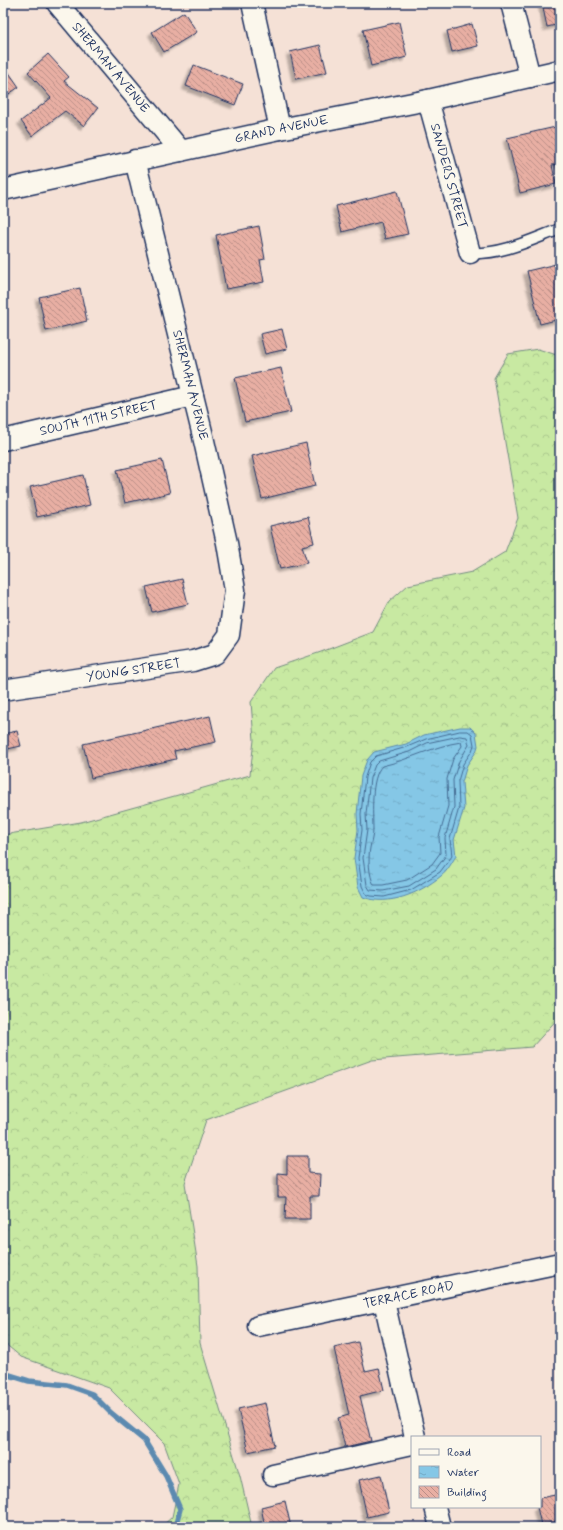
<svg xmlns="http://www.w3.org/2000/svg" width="563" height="1530" viewBox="0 0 563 1530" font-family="Mynerve,sans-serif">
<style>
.forest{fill:url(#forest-crowns);stroke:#728c80}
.water{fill:url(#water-ripples);stroke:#5b8ab0}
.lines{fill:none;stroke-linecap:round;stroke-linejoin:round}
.shore{stroke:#456c94;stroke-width:1}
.stream{stroke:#5b8ab0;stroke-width:5.5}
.building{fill:url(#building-back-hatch);stroke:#1b2f5e;filter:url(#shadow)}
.lane-casing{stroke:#1b2f5e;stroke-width:13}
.street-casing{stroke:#1b2f5e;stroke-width:23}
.lane{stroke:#fbf7ec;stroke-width:10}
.street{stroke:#fbf7ec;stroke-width:20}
.labels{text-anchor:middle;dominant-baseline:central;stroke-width:3;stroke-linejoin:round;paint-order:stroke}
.street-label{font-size:13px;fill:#1b2f5e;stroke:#fbf7ec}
</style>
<defs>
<pattern id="forest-crowns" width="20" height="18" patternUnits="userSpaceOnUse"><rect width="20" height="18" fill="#c8e9a2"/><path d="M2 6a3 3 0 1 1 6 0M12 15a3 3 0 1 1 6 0" fill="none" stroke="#abc88e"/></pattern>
<pattern id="water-ripples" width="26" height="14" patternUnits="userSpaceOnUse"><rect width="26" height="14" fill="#85c7e6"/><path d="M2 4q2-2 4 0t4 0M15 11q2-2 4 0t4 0" fill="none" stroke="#72abc8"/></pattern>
<pattern id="building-back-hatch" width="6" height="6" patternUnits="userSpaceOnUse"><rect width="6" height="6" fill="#e8afa3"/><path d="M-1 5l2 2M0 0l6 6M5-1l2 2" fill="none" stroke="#bb8f88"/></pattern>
<filter id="shadow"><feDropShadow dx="-3.5" dy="3.5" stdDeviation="1" flood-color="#0004"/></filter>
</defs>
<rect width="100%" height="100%" fill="#f5e1d6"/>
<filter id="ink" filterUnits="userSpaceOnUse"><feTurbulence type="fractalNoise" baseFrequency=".025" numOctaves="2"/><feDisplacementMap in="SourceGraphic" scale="8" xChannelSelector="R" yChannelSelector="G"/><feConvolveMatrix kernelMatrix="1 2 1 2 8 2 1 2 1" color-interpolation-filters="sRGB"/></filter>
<g filter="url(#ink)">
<!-- forest -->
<path class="forest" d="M538 349 560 356V1016L532 1047 372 1060 206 1120 185 1183 198 1266 200 1343 240 1476 252 1527H161L172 1517 179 1484 164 1443 109 1388 21 1357 3 1342V835L81 822 250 775 254 740 251 702 274 668 321 652 373 632 389 602 408 585 472 572 505 552 518 518 494 378 508 354Z"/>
<!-- water -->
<path class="water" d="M460 727H470L476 733 478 746 476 752 467 765 462 782 464 808 454 840 456 856C452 862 447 872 441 876 420 893 389 907 363 897L358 887 354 858 358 830 357 814 361 776 367 760 374 752 406 744 424 735Z"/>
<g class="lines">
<!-- shore -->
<g class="shore">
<path d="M460 731H468L472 734 474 745 472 751 463 764 458 781 459 808 450 839 452 856 440 872 411 890 384 897 371 896 366 894 362 886 358 858 362 830 361 814 365 777 370 762 376 756 407 747 426 739Z"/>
<path d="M460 736 467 737 469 745 459 761 453 780 454 807 445 838 446 855 436 869 409 886 383 891 370 890 367 885 363 858 367 830 366 814 370 778 375 765 379 761 409 752 427 743Z"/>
<path d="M461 742 462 746 453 759 447 779 448 806 439 837 440 853 432 864 407 880 383 885H374C369 875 368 859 370 848 371 842 373 836 373 830 373 814 370 778 382 766 409 760 433 746 461 742Z"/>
</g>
<!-- stream -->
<path class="stream" d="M3 1373 29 1381 67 1385 92 1394 111 1413 144 1440 166 1476 180 1509 175 1527"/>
</g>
<!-- building -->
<g class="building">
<path d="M542 3H560V24L547 27Z"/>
<path d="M184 12 197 32 164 52 152 32Z"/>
<path d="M399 22 407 57 371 66 363 30Z"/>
<path d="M472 24 478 46 452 52 447 31Z"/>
<path d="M320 45 327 72 296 79 290 52Z"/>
<path d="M48 54 69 77 64 81 98 108 84 126 65 111 32 136 21 121 51 98 28 72Z"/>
<path d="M3 64 19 87 3 98Z"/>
<path d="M194 65 243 84 235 105 186 86Z"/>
<path d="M560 126V164L552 165 556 184 520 193 507 138Z"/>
<path d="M397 191 408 234 385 239 381 222 342 232 336 206Z"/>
<path d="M259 226 265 259 260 260 264 282 226 289 216 235Z"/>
<path d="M556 264 560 281V319L540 324 527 271Z"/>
<path d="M80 288 87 321 46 331 39 297Z"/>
<path d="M282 329 287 349 265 354 260 334Z"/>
<path d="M281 368 291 412 245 422 235 378Z"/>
<path d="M306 443 315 486 262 499 252 456Z"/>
<path d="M162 460 170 493 125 503 117 470Z"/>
<path d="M83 475 90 505 37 517 30 487Z"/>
<path d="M308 517 314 543 302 546 307 563 280 569 270 526Z"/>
<path d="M182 579 188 604 152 612 146 587Z"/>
<path d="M210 716 216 742 174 751 176 759 91 778 83 744Z"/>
<path d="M17 731 21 746 3 750V734Z"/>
<path d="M287 1156H308V1173L320 1174 319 1196H310V1219H285L286 1197H278V1173L287 1174Z"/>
<path d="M358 1342 365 1371 379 1368 384 1390 360 1396 371 1441 345 1447 338 1418 349 1415 334 1348Z"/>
<path d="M265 1403 275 1446 248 1452 238 1409Z"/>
<path d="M381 1475 389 1512 367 1517 359 1480Z"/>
<path d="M560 1494V1521L541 1525 537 1507H540V1498Z"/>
<path d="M285 1501 291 1527H265L261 1507Z"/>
</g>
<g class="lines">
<!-- lane casing -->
<g class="lane-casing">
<path id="lane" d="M470 253C501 255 531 240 560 229"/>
</g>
<!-- street casing -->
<g class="street-casing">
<g id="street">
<path id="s1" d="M57 3 181 151"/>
<path d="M252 3 280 129"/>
<path d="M511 3 530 77"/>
<path id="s2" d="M428 100 470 253"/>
<path id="s3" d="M3 190 280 129 428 100 560 70"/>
<path id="s4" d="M3 440 193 396"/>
<path id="s5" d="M3 690 193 661 215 654 229 635 235 590 227 543 202 432 135 160"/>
<path d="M384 1301 415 1437"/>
<path id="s6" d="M258 1326 560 1263"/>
<path d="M273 1475 412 1444"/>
<path d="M435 1507 440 1527"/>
</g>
</g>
<!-- lane -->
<use href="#lane" class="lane"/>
<!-- street -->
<use href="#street" class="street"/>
</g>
</g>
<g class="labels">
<!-- street labels -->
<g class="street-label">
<text stroke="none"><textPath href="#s1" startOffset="84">SHERMAN AVENUE</textPath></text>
<text stroke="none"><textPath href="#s3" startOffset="285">GRAND AVENUE</textPath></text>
<text stroke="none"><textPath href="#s2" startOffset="79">SANDERS STREET</textPath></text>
<text transform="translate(190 385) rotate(76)">SHERMAN AVENUE</text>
<text stroke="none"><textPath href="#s4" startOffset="98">SOUTH 11TH STREET</textPath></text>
<text stroke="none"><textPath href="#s5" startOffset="132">YOUNG STREET</textPath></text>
<text stroke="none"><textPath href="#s6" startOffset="154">TERRACE ROAD</textPath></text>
</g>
</g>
<!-- margin -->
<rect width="563" height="1530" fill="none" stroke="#fbf7ec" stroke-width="16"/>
<rect x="8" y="8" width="547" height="1514" fill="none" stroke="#1b2f5e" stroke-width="1.5" filter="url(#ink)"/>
<!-- legend -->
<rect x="411" y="1436" width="130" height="72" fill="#fbf7ec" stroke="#a1a7b3"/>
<rect x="419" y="1449" width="20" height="6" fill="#fbf7ec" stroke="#a1a7b3"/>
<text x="447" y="1456" font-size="12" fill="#1b2f5e">Road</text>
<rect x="419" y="1466" width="20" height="12" fill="url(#water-ripples)" stroke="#a1a7b3"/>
<text x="447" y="1476" font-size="12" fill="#1b2f5e">Water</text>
<rect x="419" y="1486" width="20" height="12" fill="url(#building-back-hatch)" stroke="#a1a7b3"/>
<text x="447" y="1496" font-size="12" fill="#1b2f5e">Building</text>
</svg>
